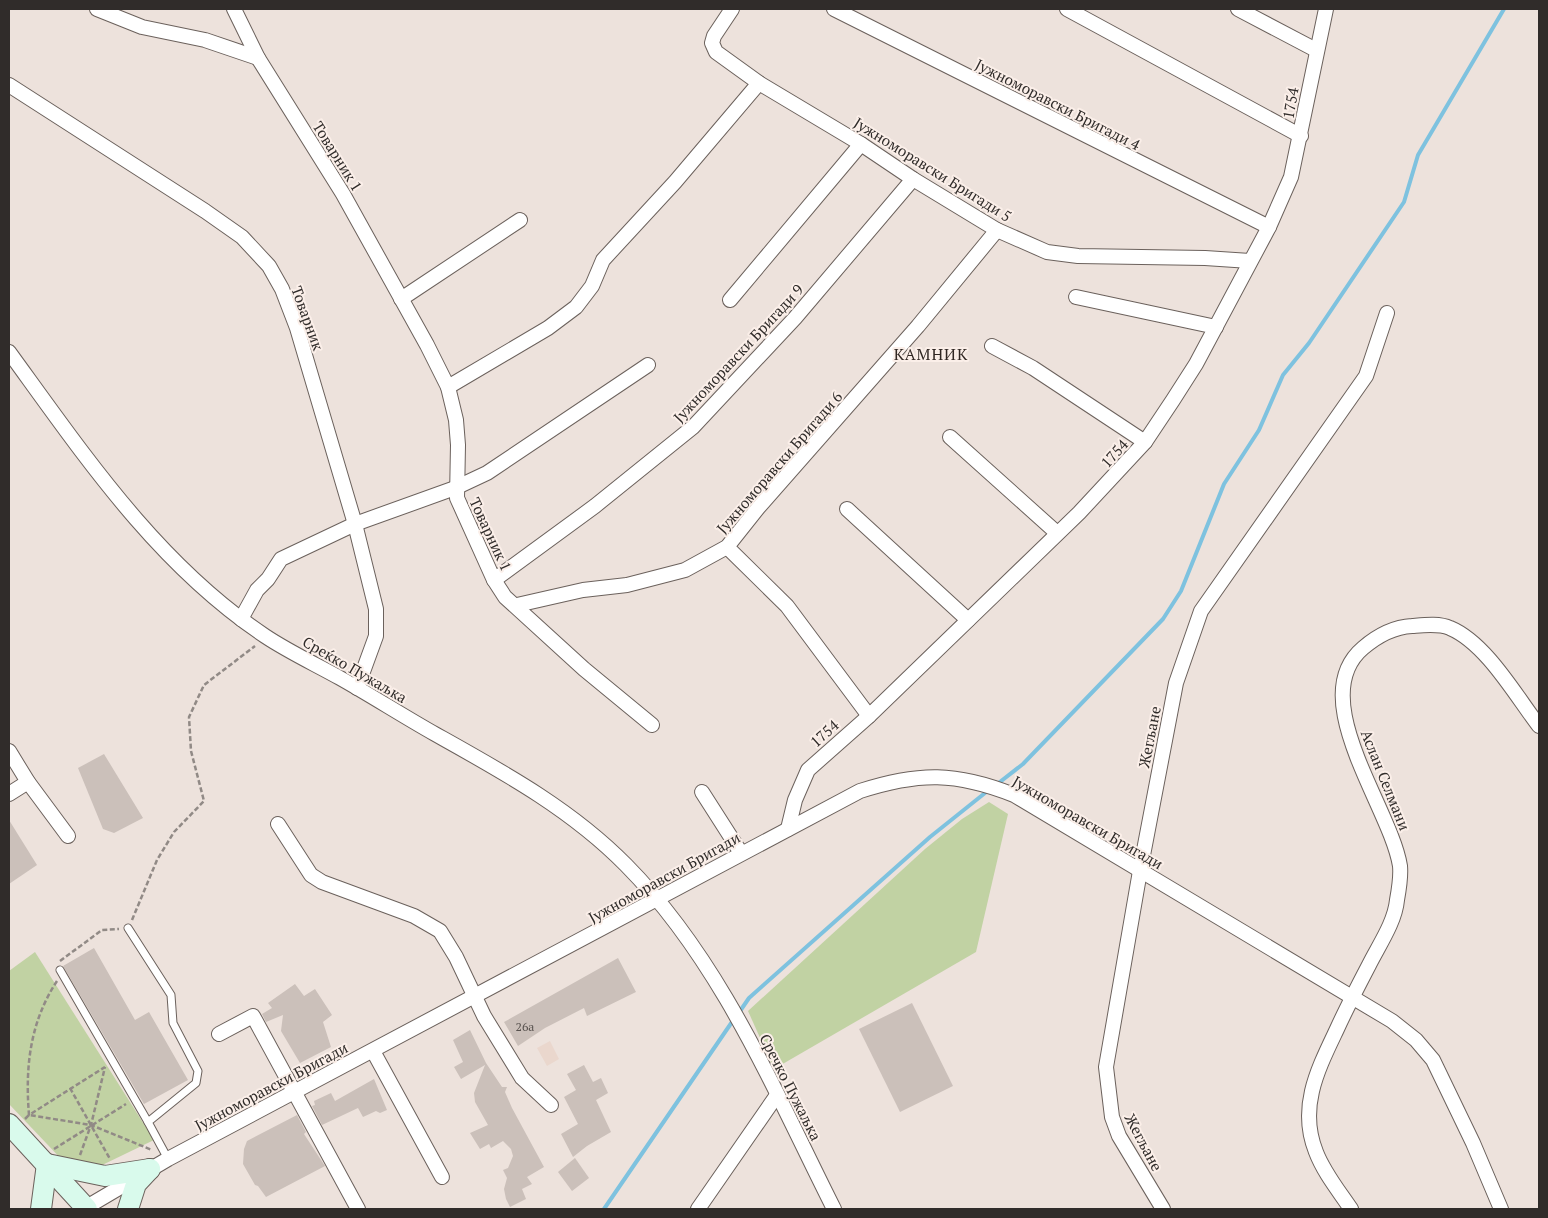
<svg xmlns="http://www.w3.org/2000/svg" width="1548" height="1218" viewBox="0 0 1548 1218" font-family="'PT Serif',serif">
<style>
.built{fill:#ead7cd}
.green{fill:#c1d2a3}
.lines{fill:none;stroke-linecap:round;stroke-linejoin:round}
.stream{stroke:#7ec2df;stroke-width:4}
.building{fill:#cbc0ba}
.service-casing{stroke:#6b615c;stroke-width:9}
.minor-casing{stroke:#6b615c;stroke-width:16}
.secondary-casing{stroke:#6b615c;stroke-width:22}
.path{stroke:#918a86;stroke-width:2.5;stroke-dasharray:5 2.5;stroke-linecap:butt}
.service{stroke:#fff;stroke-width:7}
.minor{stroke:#fff;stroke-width:14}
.secondary{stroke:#d9faec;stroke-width:20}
.labels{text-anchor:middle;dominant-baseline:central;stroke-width:4;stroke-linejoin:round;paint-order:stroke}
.number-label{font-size:12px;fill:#57514e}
.street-label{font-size:15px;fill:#302c2a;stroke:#fbefe9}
.neighbourhood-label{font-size:16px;letter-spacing:1px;fill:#302723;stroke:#fbefe9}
</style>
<rect width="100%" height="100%" fill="#ede2dc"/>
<!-- built -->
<path class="built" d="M550 1041 559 1059 547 1066 537 1048Z"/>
<!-- green -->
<g class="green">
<path d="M989 802 1008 814 976 952 774 1069 748 1011 925 849 962 819Z"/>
<path d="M35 952 154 1140 96 1168 65 1163 9 1104V971Z"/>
</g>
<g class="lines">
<!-- stream -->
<g class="stream">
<path d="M996 785 1023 764 1163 619 1181 591 1224 484 1259 430 1283 375 1309 343 1404 202 1418 155 1504 9"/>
<path d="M738 1014 749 998 930 837 990 789"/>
<path d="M604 1209 734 1019"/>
</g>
</g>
<!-- building -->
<g class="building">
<path d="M104 754 143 818 114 833 103 829 78 768Z"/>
<path d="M9 820 37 865 9 884Z"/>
<path d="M94 948 135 1020 149 1012 188 1080 144 1104 63 966Z"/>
<path d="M618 958 636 992 587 1016 584 1008 545 1028 518 1046 504 1022Z"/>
<path d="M295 984 304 996 315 989 332 1015 323 1022 331 1047 300 1063 281 1031 283 1015 266 1022 262 1014 272 1008 268 1003Z"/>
<path d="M912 1003 953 1086 900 1112 859 1029Z"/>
<path d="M470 1030 486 1063 502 1087H507L505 1092 512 1108 544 1167 527 1177 532 1184 522 1189 526 1199 510 1207 506 1199 504 1189 507 1178 503 1170 508 1168 513 1156 511 1149 503 1141 491 1148 489 1144 480 1149 470 1133 488 1125 475 1102 474 1093 485 1065 461 1079 454 1067 463 1062 453 1040Z"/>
<path d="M584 1065 593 1082 601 1078 608 1093 596 1100 611 1132 587 1146 573 1157 561 1134 578 1124 564 1097 576 1090 567 1074Z"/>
<path d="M374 1079 387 1110 380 1113 376 1111 363 1117 358 1108 322 1125 312 1106 315 1105 314 1101 331 1093 335 1101Z"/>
<path d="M297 1115 306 1132 304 1134 325 1166 266 1197 258 1186 255 1185 243 1164 244 1149 247 1141Z"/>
<path d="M575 1158 589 1178 572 1191 558 1172Z"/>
</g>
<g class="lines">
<!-- service casing -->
<g class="service-casing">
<g id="service">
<path d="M128 928 171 995 173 1023 198 1071 196 1083 148 1122 168 1159"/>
<path d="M60 970 148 1122"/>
</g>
</g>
<!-- minor casing -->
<g class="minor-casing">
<g id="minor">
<path d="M97 9 142 27 205 40 258 58"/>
<path d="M234 9 258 58 343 194 427 345 448 387 456 420 458 445 457 498 494 580 505 597 584 669 652 725"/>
<path d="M732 9 714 36 712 43 716 52 759 83 861 144 913 179 997 230 1047 252 1078 256 1205 258 1250 261"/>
<path d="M834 9 1269 227"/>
<path d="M1067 9 1301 136"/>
<path d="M1238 9 1316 50"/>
<path d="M9 85 205 211 242 237 269 266 282 289 297 328 355 524 376 609V636L357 688"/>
<path d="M1076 297 1216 327"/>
<path d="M401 299 520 220"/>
<path d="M730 300 861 144"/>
<path d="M992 346 1033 368 1145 442"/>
<path d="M9 352C84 455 157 564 265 636 289 652 315 664 340 678 372 696 403 716 435 734 503 772 571 809 626 865 721 961 774 1090 834 1209"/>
<path d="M448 387 548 328 576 307 592 286 603 260 675 182 759 83"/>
<path d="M950 437 1057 533"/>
<path d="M847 509 968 620"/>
<path d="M727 547 787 606 869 716"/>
<path d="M494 580 595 506 693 427 795 318 913 179"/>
<path d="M517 605 583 590 627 585 685 570 727 547 758 508 918 326 997 230"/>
<path d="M241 619 257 590 268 579 281 559 355 524 455 488 487 473 648 365"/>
<path d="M9 751 28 782 68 836"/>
<path d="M702 792 741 853"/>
<path d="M9 794 28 782"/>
<path d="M278 824 311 875 322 882 414 916 440 931 456 957 484 1016 522 1078 551 1105"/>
<path d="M788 829 795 800 808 770 869 716 1079 513 1145 442 1173 400 1196 364 1269 227 1291 177 1326 9"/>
<path d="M219 1034 253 1016 358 1209"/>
<path d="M373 1051 442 1177"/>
<path d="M85 1208 168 1159 860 791C919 772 956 772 1014 795L1392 1021 1416 1040 1433 1060 1473 1143 1501 1209"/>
<path d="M698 1209 777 1095"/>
<path d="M1163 1209 1119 1136 1112 1117 1106 1067 1140 871 1176 683 1201 611 1366 376 1387 313"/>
<path d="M1351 1209C1339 1191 1324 1173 1316 1152 1298 1107 1318 1069 1337 1029 1347 1007 1358 986 1369 965 1379 945 1395 922 1397 900 1399 889 1401 876 1400 866 1391 808 1304 698 1363 648 1377 636 1394 627 1412 626 1424 625 1439 623 1450 628 1486 643 1516 696 1539 726"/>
</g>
</g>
<!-- secondary casing -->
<g class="secondary-casing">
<g id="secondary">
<path d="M9 1124 87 1209"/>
<path d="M47 1164 105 1176 150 1169"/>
<path d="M41 1209 47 1164"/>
<path d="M128 1209 136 1184 150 1169"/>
</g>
</g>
<!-- path -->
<g class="path">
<path d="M132 920 157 860 174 832 204 801 191 751 189 717 204 685 255 646"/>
<path d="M60 961 102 930 119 929"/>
<path d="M57 981C30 1022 25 1067 29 1115L105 1067"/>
<path d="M70 1088 110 1159"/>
<path d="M25 1119 29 1115 91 1125 152 1150"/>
<path d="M54 1149 126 1104"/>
<path d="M80 1155 91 1125 105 1067"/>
</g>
<!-- service -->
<use href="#service" class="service"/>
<!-- minor -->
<use href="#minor" class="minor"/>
<!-- secondary -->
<use href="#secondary" class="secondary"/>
</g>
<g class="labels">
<!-- number labels -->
<g class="number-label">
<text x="525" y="1026">26а</text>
</g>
<!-- street labels -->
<g class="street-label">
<text transform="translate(1290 103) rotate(-80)">1754</text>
<text transform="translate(1058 104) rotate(27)">Јужноморавски Бригади 4</text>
<text transform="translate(338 156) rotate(58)">Товарник 1</text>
<text transform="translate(933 169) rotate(32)">Јужноморавски Бригади 5</text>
<text transform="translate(308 318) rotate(70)">Товарник</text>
<text transform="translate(738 353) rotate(-47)">Јужноморавски Бригади 9</text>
<text transform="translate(1114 453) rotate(-48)">1754</text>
<text transform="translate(779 462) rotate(-49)">Јужноморавски Бригади 6</text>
<text transform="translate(491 534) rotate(65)">Товарник 1</text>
<text transform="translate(355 669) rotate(30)">Среќко Пужаљка</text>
<text transform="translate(824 733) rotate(-42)">1754</text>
<text transform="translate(1149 737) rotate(-79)">Жегљане</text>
<text transform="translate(1386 780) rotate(68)">Аслан Селмани</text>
<text transform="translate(1088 822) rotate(30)">Јужноморавски Бригади</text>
<text transform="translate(664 877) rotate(-29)">Јужноморавски Бригади</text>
<text transform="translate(271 1086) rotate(-28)">Јужноморавски Бригади</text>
<text transform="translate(791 1087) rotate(63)">Сречко Пужаљка</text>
<text transform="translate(1144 1142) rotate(62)">Жегљане</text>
</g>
<!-- neighbourhood labels -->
<g class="neighbourhood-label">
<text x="931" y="354">КАМНИК</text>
</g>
</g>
<!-- border -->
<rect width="1548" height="1218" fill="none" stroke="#302c2a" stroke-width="20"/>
</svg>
